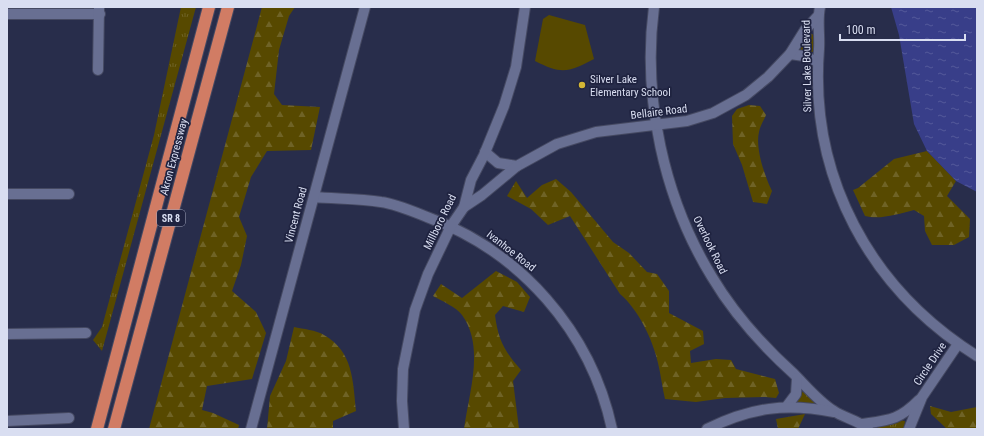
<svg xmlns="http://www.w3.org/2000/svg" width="984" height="436" viewBox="0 0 984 436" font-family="'Roboto Condensed',sans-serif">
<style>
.grass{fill:url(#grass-tufts)}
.forest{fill:url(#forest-firs)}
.park{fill:#574900}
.water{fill:url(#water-ripples)}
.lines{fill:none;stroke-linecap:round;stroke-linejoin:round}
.street-casing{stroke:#454962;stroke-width:12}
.highway-casing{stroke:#454962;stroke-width:14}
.street{stroke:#686f92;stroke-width:10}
.highway{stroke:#d17c64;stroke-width:12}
.poi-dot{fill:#d3b635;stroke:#1f2340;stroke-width:1.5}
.labels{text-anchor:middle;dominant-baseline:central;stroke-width:3.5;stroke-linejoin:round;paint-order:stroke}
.shield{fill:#1f2340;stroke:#a1a6bc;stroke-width:1}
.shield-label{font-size:10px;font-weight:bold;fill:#d9def1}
.street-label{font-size:11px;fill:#d9def1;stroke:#1f2340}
.poi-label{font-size:11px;fill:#d9def1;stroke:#1f2340;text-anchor:start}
</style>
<defs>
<pattern id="grass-tufts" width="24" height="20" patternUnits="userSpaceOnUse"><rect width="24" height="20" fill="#574900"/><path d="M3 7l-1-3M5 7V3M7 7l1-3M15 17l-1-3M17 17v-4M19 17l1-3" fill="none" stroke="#6f6326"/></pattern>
<pattern id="forest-firs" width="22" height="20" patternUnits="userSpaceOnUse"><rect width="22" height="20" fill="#574900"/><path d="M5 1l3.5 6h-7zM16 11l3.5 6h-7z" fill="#6f6326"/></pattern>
<pattern id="water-ripples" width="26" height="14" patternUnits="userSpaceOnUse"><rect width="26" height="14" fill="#383e89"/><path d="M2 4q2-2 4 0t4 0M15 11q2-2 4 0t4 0" fill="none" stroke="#54599a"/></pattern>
</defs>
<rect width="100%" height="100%" fill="#282d4b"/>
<!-- grass -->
<g class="grass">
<path d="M181 7H196L102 351 93 340 102 327 154 135Z"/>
<path d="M810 33 815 36 813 52 800 50Z"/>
<path d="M804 390 816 401 814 403H797L798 398Z"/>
<path d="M900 420 905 421 904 429H877L878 427Z"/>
</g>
<!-- forest -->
<g class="forest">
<path d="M262 7H295L289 16 279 50 274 94 282 105 320 107 311 150 267 151 251 177 239 217 247 236 241 265 232 291 256 312 266 333 252 379 207 386 202 410 213 413 239 425 238 429H149Z"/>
<path d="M749 105 760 106 766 115C764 120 760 126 759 132 755 148 765 177 772 191L767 204 753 202 742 165 733 144 732 116 737 109Z"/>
<path d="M927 151 956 181 947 196 970 219 969 237 954 245H932L925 231 924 216 914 210C898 214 880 220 865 216L853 190 858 188 894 159Z"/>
<path d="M556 179 571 192 613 242 629 253 647 272 657 274 669 291V313L703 331 704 344 690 351 691 363 716 359 731 360 736 369 775 379 779 393 776 398 765 397 725 398 696 402 665 399C662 387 661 375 658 363 653 340 638 309 620 294L570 216 548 225 531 209 507 196 516 181 527 198 542 185Z"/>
<path d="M496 271 517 282 530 297 524 312 503 306 495 315C498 340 505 352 521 370L513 381 519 429H464C469 392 485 347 462 315 456 307 442 301 433 296L441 284 462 298Z"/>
<path d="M294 327C303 329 316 330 324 335 353 351 353 381 356 411L333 421V429H267L270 396 286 361Z"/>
<path d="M930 406 951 412 977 407V429H947L931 414Z"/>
<path d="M805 414 798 429H778L776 419Z"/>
</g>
<!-- park -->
<path class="park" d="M549 15 585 25 594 59C569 72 562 75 535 61L543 19Z"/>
<!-- water -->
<path class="water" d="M891 7H977V192L956 181 927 151 914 124 899 35Z"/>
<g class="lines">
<!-- street casing -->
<g class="street-casing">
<g id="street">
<path d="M654 7C642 98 664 199 712 277 734 314 763 346 794 374 806 386 819 402 834 411 844 418 858 420 868 429"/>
<path d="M820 7C817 21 820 35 819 49 809 177 870 289 977 356"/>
<path d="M7 14H100"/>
<path d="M790 54 804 56 818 62"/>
<path d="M98 70 99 8"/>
<path d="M485 152 498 163 517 166 557 144 596 132 687 121 713 113 746 95 768 77 790 54 805 30 818 16"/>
<path d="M7 194H69"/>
<path d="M314 197C336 199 359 198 381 202 396 204 412 211 427 217 520 251 591 331 612 429"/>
<path d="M464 207 482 195 517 166"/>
<path d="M7 334 86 333"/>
<path d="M787 406 796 394 797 378"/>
<path d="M7 421 69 418"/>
<path d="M862 424C890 420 899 420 919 400"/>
<path d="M251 429 365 7"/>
<path d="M404 429 402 401 403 369 415 310 428 274 451 226 464 207 471 180 484 155 504 106 516 67 525 7"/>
<path d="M707 429C752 407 786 403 834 412"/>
<path d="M909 429 922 397 958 344"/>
</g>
</g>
<!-- highway casing -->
<g class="highway-casing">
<g id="highway">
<path d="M97 429 209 7"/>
<path d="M114 429 228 7"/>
</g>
</g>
<!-- street -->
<use href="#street" class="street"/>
<!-- highway -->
<use href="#highway" class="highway"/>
</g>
<!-- markers -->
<circle class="poi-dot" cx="582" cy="85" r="4"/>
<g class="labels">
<!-- shield labels -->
<rect class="shield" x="157" y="210" width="28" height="16" rx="3"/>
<g class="shield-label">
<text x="171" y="218">SR 8</text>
</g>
<!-- street labels -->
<g class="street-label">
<text transform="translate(807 66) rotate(-91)">Silver Lake Boulevard</text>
<text transform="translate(659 112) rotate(-7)">Bellaire Road</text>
<text transform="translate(174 157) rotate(-75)">Akron Expressway</text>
<text transform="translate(296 215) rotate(-75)">Vincent Road</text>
<text transform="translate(440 222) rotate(-64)">Millboro Road</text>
<text transform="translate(710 245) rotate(64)">Overlook Road</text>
<text transform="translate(511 251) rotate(38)">Ivanhoe Road</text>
<text transform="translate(930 364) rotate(-56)">Circle Drive</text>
</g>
<!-- poi labels -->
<g class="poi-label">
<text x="590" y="79">Silver Lake<tspan x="590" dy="13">Elementary School</tspan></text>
</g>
</g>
<!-- border -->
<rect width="984" height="436" fill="none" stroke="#d9def1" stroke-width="16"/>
<!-- scale -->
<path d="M840 34v6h125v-6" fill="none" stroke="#d9def1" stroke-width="2"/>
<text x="846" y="34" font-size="12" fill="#d9def1" stroke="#1f2340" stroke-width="3" paint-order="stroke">100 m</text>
</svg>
